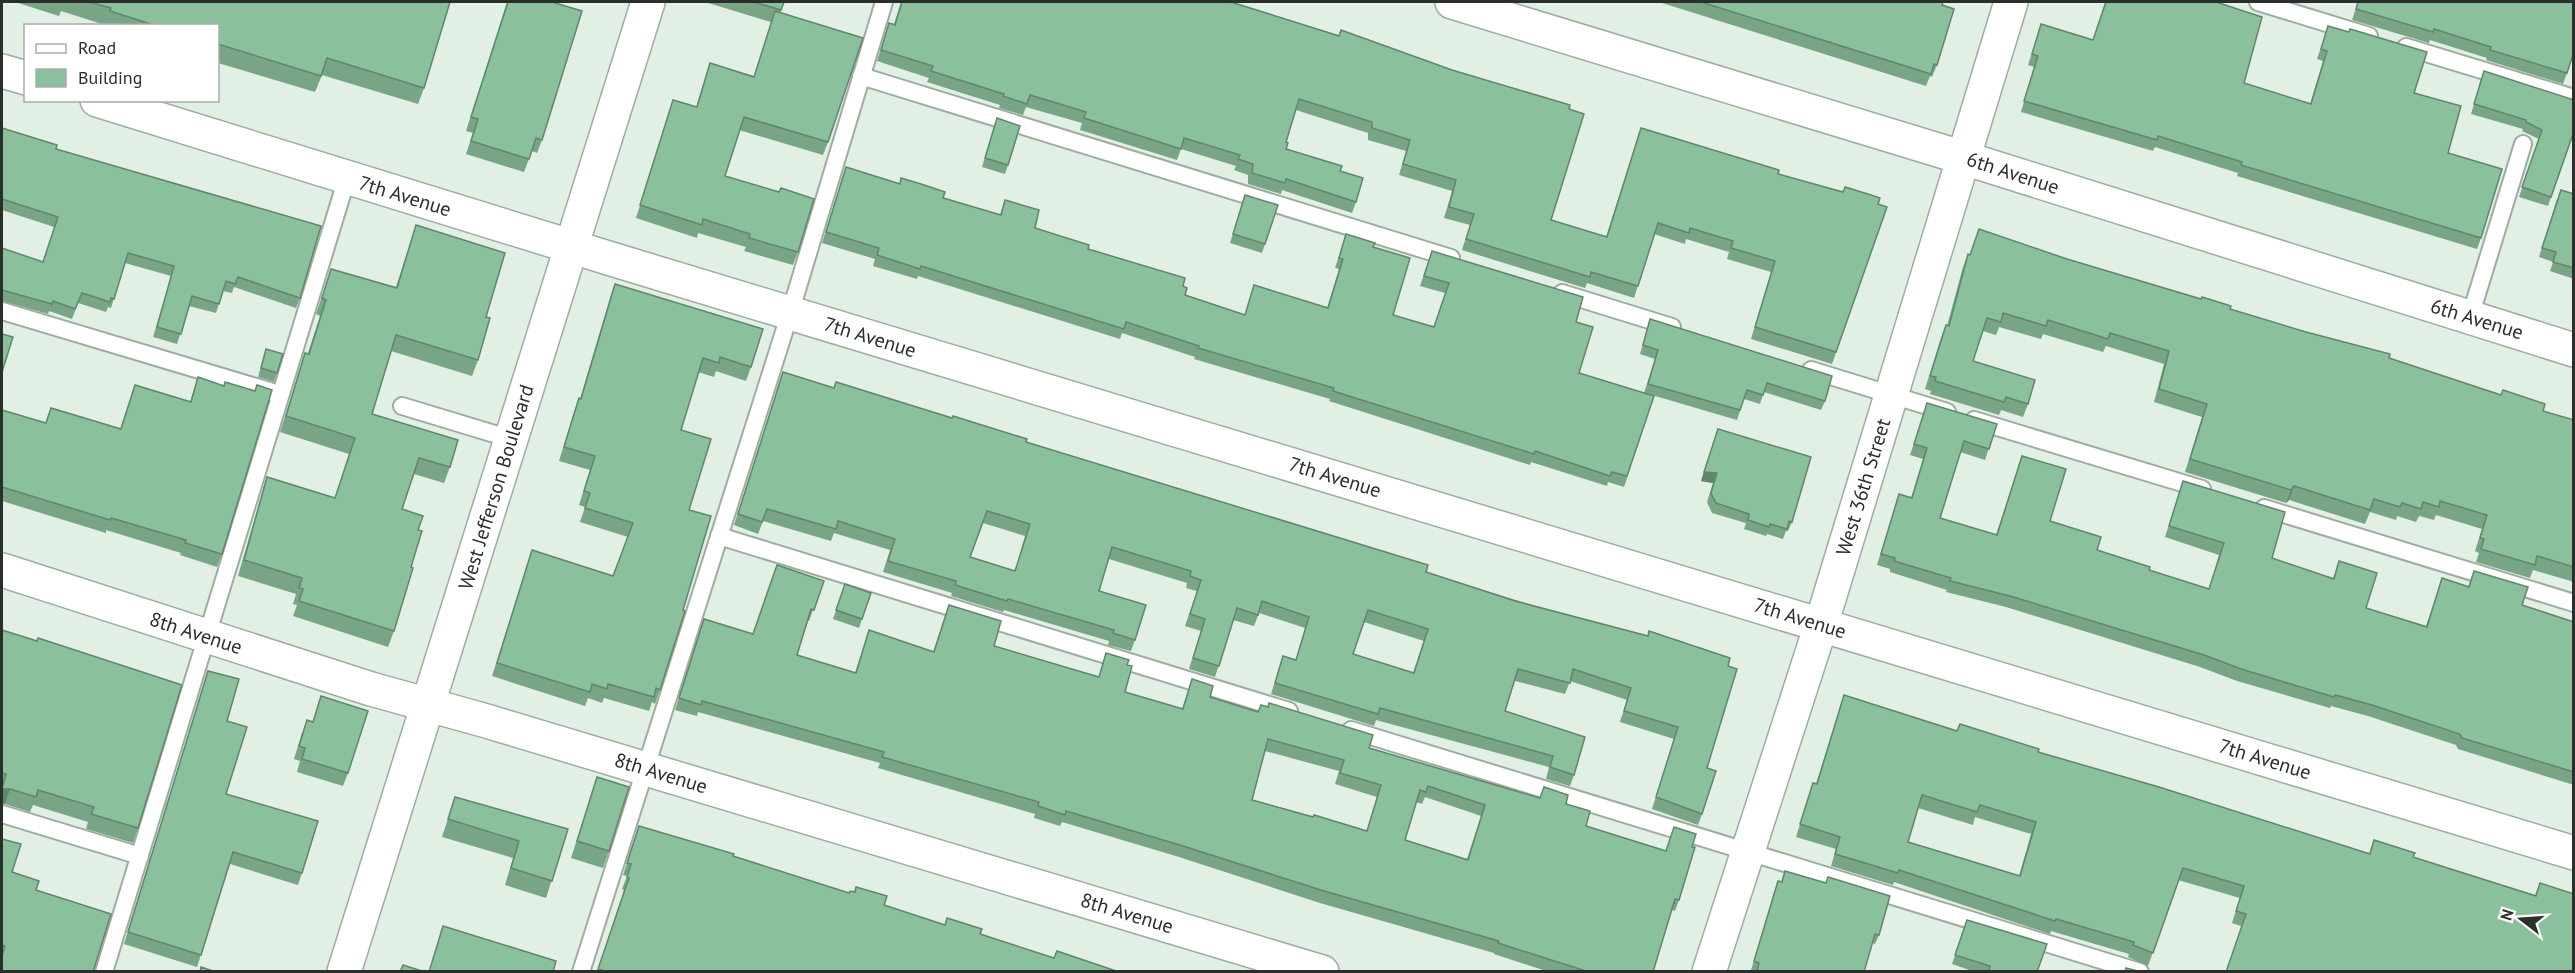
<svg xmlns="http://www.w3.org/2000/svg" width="2575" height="973" viewBox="0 0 2575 973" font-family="'PT Sans',sans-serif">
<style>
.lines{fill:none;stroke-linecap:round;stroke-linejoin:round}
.lane-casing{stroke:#9faca2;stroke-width:20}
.street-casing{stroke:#9faca2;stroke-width:36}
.secondary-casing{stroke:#9faca2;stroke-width:36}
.lane{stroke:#fff;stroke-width:16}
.street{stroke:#fff;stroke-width:33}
.secondary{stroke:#fff;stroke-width:33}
.wall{fill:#78a586;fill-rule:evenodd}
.shaded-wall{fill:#61866d}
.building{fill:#8bc09c;stroke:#61866d;stroke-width:1.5;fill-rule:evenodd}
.labels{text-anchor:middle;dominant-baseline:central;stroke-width:4.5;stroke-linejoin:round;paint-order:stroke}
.street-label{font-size:20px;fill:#2a2f2c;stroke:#fff}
</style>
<rect width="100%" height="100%" fill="#e1efe5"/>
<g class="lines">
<!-- lane casing -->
<g class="lane-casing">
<g id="lane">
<path d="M2258 2 2369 36"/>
<path d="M2406 47 2574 98"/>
<path d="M861 76 1451 258"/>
<path d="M1562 293 1672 327"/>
<path d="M2 311 276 393"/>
<path d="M2470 317 2523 144"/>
<path d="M1811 370 1947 412"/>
<path d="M402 406 511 439"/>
<path d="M1974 420 2202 489"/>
<path d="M2264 508 2574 603"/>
<path d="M719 536 1289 711"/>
<path d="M1351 730 2140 972"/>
<path d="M2 814 140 856"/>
<path d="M104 972 347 178"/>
<path d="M581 972 790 313 884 2"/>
</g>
</g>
<!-- street casing -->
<g class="street-casing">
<g id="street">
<path d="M1452 2 1964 158 2574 350"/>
<path d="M2 570 371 689 483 720 1322 972"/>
</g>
</g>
<!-- secondary casing -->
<g class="secondary-casing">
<g id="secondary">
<path d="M2 71 26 78"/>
<path d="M97 100 618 261 2574 853"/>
<path d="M344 972 648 2"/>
<path d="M1709 972 1821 625 2011 2"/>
</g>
</g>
<!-- lane -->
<use href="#lane" class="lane"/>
<!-- street -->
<use href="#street" class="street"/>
<!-- secondary -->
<use href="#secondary" class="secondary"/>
</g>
<!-- wall -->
<g class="wall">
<path d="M15 2H450L424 88 418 104 322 75 315 92 218 63V26H105V25L61 11 59 16Z"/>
<path d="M507 2H552L542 140 537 153 532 151 524 172 466 154 473 133 466 131Z"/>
<path d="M705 2H784L780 13 828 142 823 155 739 130 725 176 798 252 793 265 744 251 746 247 698 233 697 238 636 218 673 100 696 107 710 63 754 76 771 22Z"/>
<path d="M901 2H1231L1452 70 1569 109 1551 220 1606 237 1641 128 1778 174 1887 207 1832 364 1751 339 1771 272 1727 259 1729 252 1686 239 1685 244 1654 234 1634 298 1587 283 1585 288 1462 250 1470 225 1444 218 1452 191 1399 175 1406 151 1368 140V133L1296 110 1286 142V149L1340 171 1356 202 1352 213 1282 190 1281 194 1248 184V175L1234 170 1236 166 1181 149 1177 160 1080 130 1082 123 1026 107 1023 115 999 108 1000 105 927 82 929 78 877 61 889 23 894 24Z"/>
<path d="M1659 2H1943L1937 65 1932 77 1930 76 1926 86Z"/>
<path d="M2105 2H2216L2244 83 2310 104 2323 61 2317 59 2328 26 2414 93 2448 153 2481 238 2477 249 2237 176 2238 173 2155 147 2153 151 2021 112 2034 67 2028 65 2041 24 2093 40Z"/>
<path d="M2358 2H2574L2567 73 2563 84 2486 60 2487 58 2430 40 2429 43 2352 20Z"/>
<path d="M2484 71 2574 131 2548 206 2519 197 2539 139 2522 131 2523 129 2471 114Z"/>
<path d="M997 118 1008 165 1005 174 982 167Z"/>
<path d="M2 128 56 149 300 298 296 308 234 287 232 293 223 291 216 313 189 306 177 344 153 337 171 276 125 263 111 308 108 307 106 312 78 303 72 319 49 311 48 314 2 301V248L43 262 54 227 2 210Z"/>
<path d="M846 167 1000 215 1005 200 1035 228 1183 286 1185 295 1245 315 1254 285 1327 308 1339 269 1335 268 1346 234 1373 247 1393 315 1434 327 1445 293 1420 286 1432 251 1576 322 1579 373 1644 393 1655 359 1640 354 1650 319 1825 401 1821 410 1764 392 1760 404 1744 399 1737 420 1645 393 1654 396 1624 487 1608 482 1607 486 1531 462 1530 465 1329 401 1330 399 1194 359 1195 357 1122 333 1120 339 918 276 917 279 873 266 875 259 822 243Z"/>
<path d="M2574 194V279L2550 271 2553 262 2539 257 2557 199Z"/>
<path d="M1245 195 1265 244 1262 253 1230 243Z"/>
<path d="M416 225 486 317 478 360 472 376 391 351 372 414 450 467 444 483 414 474 402 509 418 530 411 567 394 631 388 647 293 616 297 605 293 604 296 594 238 576 262 493 267 477 335 498 349 454 280 432 300 369 305 353H308L320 316 316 314 331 269 396 287Z"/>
<path d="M1968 254 2067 259 2389 358 2543 411 2574 420V582L2533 570 2530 578 2476 562 2479 553 2475 551 2482 529 2436 515 2434 520 2419 516 2416 522 2397 516 2396 520 2370 512 2365 524 2289 500 2286 503 2185 472 2202 417 2154 402 2164 364 2106 346 2103 352 2043 334 2041 339 1999 327 1996 335 1983 331 1973 361 2028 404 2023 417 2001 410 1999 415 1930 394 1931 391 1925 389 1941 338 1946 325 1947 326 1963 267Z"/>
<path d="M615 284 751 367 746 381 716 371 714 377 698 372 681 430 689 510 660 690 655 704 652 702 649 711 604 698 602 703 588 698 585 706 492 676 532 550 613 576 628 537 580 522 585 507 579 505 590 470 559 461 574 412 579 398 580 399 610 298Z"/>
<path d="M266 349 277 373 274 382 258 377Z"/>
<path d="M783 372 834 388 1026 442 1426 572 1728 666 1707 768 1702 814 1698 825 1652 809 1674 739 1620 722 1627 700 1570 681 1565 694 1515 681 1505 711 1574 775 1570 786 1546 779 1549 767 1376 720 1374 726 1271 694 1283 656 1296 660 1305 628 1259 613 1254 626 1233 620 1215 677 1189 669 1201 631 1185 626 1197 591 1186 588 1187 583 1109 559 1099 591 1135 640 1131 651 1108 645 1109 641 1004 610 1003 612 951 596 952 593 883 572 890 550 834 533 831 541 763 521 758 534 734 525ZM983 523 1025 536 1015 571 970 557ZM1364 622 1424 641 1413 673 1353 654Z"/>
<path d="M198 377 224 386 255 391 257 385 222 554 217 567 180 555 181 553 106 530V533L2 501V410L45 423 120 429 135 385 190 402Z"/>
<path d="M1927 403 1997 424 1985 460 1960 452 1940 518 1996 535 2022 456 2050 521 2097 550 2149 570 2209 589 2219 555 2165 537 2179 493 2272 558 2333 578 2339 561 2366 608 2426 626 2442 578 2468 587 2474 571 2522 605 2574 622V785L2458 749 2456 745 2368 716 2331 706 2330 708 2237 681 2200 667 2006 607 1946 592 1947 590 1890 572V569L1877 565 1899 494 1911 498 1923 459 1910 455Z"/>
<path d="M1715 438 1792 522 1788 531H1786L1783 539 1767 534 1766 536 1744 529 1746 523 1712 513 1707 502 1713 483 1701 481Z"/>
<path d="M824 581 809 621H808L797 655 855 673 869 630 933 652 949 605 994 646 1099 677 1106 653 1127 665 1125 692 1182 709 1192 679 1210 697 1369 748 1540 798 1544 787 1566 804 1586 826 1666 851 1674 827 1692 847 1679 900 1675 911 1672 910 1653 972H1549L1494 954V953L1320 903 1179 857 1062 822 1060 826 1034 818 1035 814 878 768 880 763 698 712 697 716 675 710 704 619 753 634ZM1265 751 1339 771 1335 784 1377 797 1367 831 1252 800ZM1425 797 1481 816 1467 859 1405 840 1416 802 1422 804Z"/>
<path d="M845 584 871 593 859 628 833 619Z"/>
<path d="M2 630 138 828 133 843 86 829 88 822 33 805 30 812 5 804H2Z"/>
<path d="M208 671 227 721 226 794 302 873 298 885 230 864 197 967 124 944Z"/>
<path d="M1844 695 1957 731 2038 752 2369 854 2374 840 2413 857 2535 895 2540 883 2574 894 2241 926 2232 923 2240 898 2178 880 2148 966 2128 957 2129 954 2051 931 2050 934 1894 882 1893 885 1831 866 1836 849 1796 837 1813 783 1816 784ZM1918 808 1973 825 1975 817 2031 834 2019 876 1908 842Z"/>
<path d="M321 696 348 773 343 786 297 772 300 761 294 759 302 733 307 720 313 722Z"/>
<path d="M597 777 609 851 603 868 571 858Z"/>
<path d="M455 797 568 829 546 898 505 885 513 858 442 837Z"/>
<path d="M639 826 849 893 854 892 856 887 884 905 944 925 980 934 1054 958 1119 972H597L624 890 622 889 627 876 623 875Z"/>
<path d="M2 839 12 872 36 890 2 972Z"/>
<path d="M1785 871 1879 935 1875 944 1872 943 1864 972H1755L1751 970 1775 890 1778 881 1781 882Z"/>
<path d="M1967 920 2037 972H1975L1952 964Z"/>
</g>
<!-- shaded-wall -->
<g class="shaded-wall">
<path d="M1704 472 1717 473 1713 483 1701 481Z"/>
<path d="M2294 486 2289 500 2286 503 2291 490Z"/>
<path d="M2 789H10L5 804H2Z"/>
</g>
<!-- building -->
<g class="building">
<path d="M89 2H450L424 88 327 58 321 76 218 44V26H157L110 11 111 8Z"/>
<path d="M508 2H552L582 11 542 140 536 138 529 159 471 141 478 119 471 117Z"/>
<path d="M754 2H784L781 10Z"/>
<path d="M902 2H1231L1339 36 1341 30 1452 70 1570 105 1569 109 1584 114 1551 220 1607 237 1641 128 1779 170 1778 174 1843 192 1845 187 1871 195 1880 198 1878 204 1887 207 1836 352 1755 327 1775 261 1731 248 1733 241 1690 228 1689 233 1658 223 1638 286 1591 272 1590 277 1466 239 1474 214 1449 207 1456 180 1403 164 1410 140 1372 128V122L1299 99 1286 142 1288 143 1286 149 1342 166 1340 171 1363 178 1356 202 1286 179 1285 183 1252 173 1253 164 1238 159 1240 155 1184 138 1181 149 1084 118 1086 112 1030 95 1027 104 1003 96 1004 94 931 71 933 66 881 50 889 23 895 25Z"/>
<path d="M1701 2H1943L1942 5 1954 9 1937 65 1934 64 1931 74Z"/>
<path d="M2106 2H2216L2262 17 2244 83 2311 104 2327 51 2321 49 2328 26 2349 32 2350 29 2427 52 2414 93 2461 106 2448 153 2502 169 2481 238 2241 165 2242 162 2158 136 2157 140 2024 101 2038 56 2032 54 2041 24 2093 40Z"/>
<path d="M2358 2H2574V52L2567 73 2490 50 2491 47 2434 29 2433 32 2356 9Z"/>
<path d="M775 11 863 38 828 142 744 117 725 176 779 192 781 188 814 199 798 252 749 238 750 234 703 219 702 225 640 205 673 100 697 107 710 63 754 77Z"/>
<path d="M2484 71 2574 100V131L2551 197 2522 187 2542 130 2526 122V120L2474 104Z"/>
<path d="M997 118 1020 126 1008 165 985 158Z"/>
<path d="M2 128 57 145 56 149 321 226 300 298 238 277 235 284 226 281 219 304 192 296 181 334 157 327 174 266 128 253 114 299 111 298 110 302 82 293 75 309 53 301 52 304 2 290V248L43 262 58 217 2 199Z"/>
<path d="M846 167 900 184 901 178 921 184 945 192 943 198 1001 215 1005 200 1039 210 1035 228 1089 245 1088 249 1185 278 1183 286 1187 288 1185 295 1245 315 1254 285 1328 308 1343 259 1339 258 1346 234 1375 243 1373 247 1410 258 1393 315 1434 327 1449 283 1424 276 1432 251 1583 297 1576 322 1593 327 1579 373 1654 396 1627 476 1612 472 1610 476 1535 451 1534 454 1333 391 1334 388 1198 348 1199 346 1126 322 1124 329 921 266 920 269 877 255 879 248 826 232Z"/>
<path d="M2561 190 2574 194V268L2553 262 2556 252 2542 248Z"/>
<path d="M1245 195 1278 205 1265 244 1233 234Z"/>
<path d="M416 225 505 253 486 317 490 318 478 360 396 335 372 414 458 440 450 467 419 458 402 509 423 516 418 530 422 531 411 567 413 568 394 631 299 601 303 589 299 588 302 578 244 560 267 477 335 498 355 438 286 416 305 353 309 354 326 300 322 298 331 269 397 288Z"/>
<path d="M1979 229 2067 259 2201 299 2202 297 2231 306 2230 309 2306 332 2390 354 2389 358 2501 395 2503 390 2545 404 2543 411 2574 420V567L2537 556 2535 565 2481 549 2484 539 2480 538 2487 515 2440 501 2439 507 2423 502 2421 509 2402 503 2400 507 2374 499 2370 510 2294 486 2291 490 2190 459 2207 404 2159 389 2169 351 2110 333 2108 339 2048 320 2046 326 2003 313 2001 322 1987 318 1973 361 2035 380 2028 404 2006 397 2004 402 1935 381 1936 377 1930 376 1946 325 1949 326 1968 254 1970 255Z"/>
<path d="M615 284 763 329 751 367 720 357 719 363 703 358 681 430 711 439 689 510 711 516 683 610 685 611 660 690 656 688 654 697 608 684 607 689 592 684 590 692 497 663 532 550 613 576 633 523 585 508 590 493 584 491 595 456 564 447 579 398 581 399Z"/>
<path d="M1650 319 1832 376 1825 401 1767 383 1763 395 1747 390 1740 410 1648 384 1658 350 1643 345Z"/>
<path d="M2 334 13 337 2 372Z"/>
<path d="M266 349 283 354 277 373 261 368Z"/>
<path d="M783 372 834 388 836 382 952 418 953 416 985 426 1027 439 1026 442 1428 565 1426 572 1515 601 1648 636 1649 631 1730 658 1728 666 1737 669 1707 768 1716 771 1702 814 1656 797 1678 727 1624 711 1631 688 1573 669 1570 683 1518 669 1505 711 1585 737 1574 775 1550 767 1553 756 1380 708 1378 714 1275 683 1283 656 1296 660 1309 617 1262 601 1258 615 1237 608 1219 666 1193 658 1205 619 1190 614 1201 580 1190 576 1191 571 1112 547 1099 591 1146 605 1135 640 1113 633 1114 630 1008 599 1007 601 955 585 956 581 888 561 895 539 838 521 836 529 767 509 762 522 738 514ZM987 511 1030 524 1015 571 970 557ZM1368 610 1428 629 1414 673 1353 654Z"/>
<path d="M198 377 224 386 225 382 255 391 257 385 272 390 222 554 185 543 186 540 111 518 110 520 2 487V410L46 423 51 408 121 429 135 385 191 402Z"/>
<path d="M1927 403 1997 424 1989 449 1964 441 1940 518 1997 535 2022 456 2066 469 2050 521 2101 537 2097 550 2150 567 2149 570 2209 589 2224 543 2169 526 2183 481 2285 512 2272 558 2334 579 2339 561 2377 573 2366 608 2427 627 2442 578 2469 587 2474 571 2528 587 2522 605 2574 622V772L2462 738 2460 734 2372 705 2335 695 2334 697 2241 669 2204 655 2010 596 1950 581 1951 578 1894 561 1895 558 1881 554 1899 494 1912 498 1927 448 1914 444Z"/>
<path d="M1718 429 1811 457 1792 522 1789 521 1787 529 1770 524 1769 527 1748 520 1749 514 1716 503 1711 493 1717 473 1704 472Z"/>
<path d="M777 565 824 581 814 610 811 609 797 655 856 673 869 630 934 652 949 605 1001 621 994 646 1099 677 1106 653 1129 660 1127 665 1132 666 1125 692 1183 709 1192 679 1213 686 1210 697 1258 712 1261 705 1268 707 1269 703 1373 735 1369 748 1540 798 1544 787 1568 795 1566 804 1590 811 1586 826 1666 851 1674 827 1696 834 1692 847H1695L1679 900 1675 899 1653 972H1589L1498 943 1499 941 1324 891 1183 846 1066 811 1065 815 1038 806 1039 802 882 757 884 752 702 701 701 705 679 698 704 619 753 634ZM1268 739 1344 760 1340 773 1381 785 1367 831 1314 815 1313 817 1252 800ZM1428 786 1485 805 1468 860 1405 840 1420 790 1426 792Z"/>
<path d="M845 584 871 593 862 619 836 610Z"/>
<path d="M2 630 37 641 38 638 182 685 138 828 91 814 94 807 38 790 36 797 10 789H2L6 774 2 773Z"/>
<path d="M208 671 239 679 227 721 247 727 226 794 318 821 302 873 233 852 201 955 128 932Z"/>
<path d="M1844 695 1957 731 1960 724 2039 749 2038 752 2159 787 2370 854 2374 840 2415 853 2413 857 2536 896 2540 883 2574 894V972H2226L2246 914 2236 911 2244 886 2183 868 2153 953 2133 945 2134 942 2056 919 2055 921 1899 870 1898 873 1835 854 1840 837 1800 824 1813 783 1817 784ZM1922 795 1977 812 1980 805 2036 822 2020 876 1908 842Z"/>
<path d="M321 696 368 711 348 773 302 759 305 748 299 746 307 720 313 722Z"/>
<path d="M597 777 629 787 609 851 577 841Z"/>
<path d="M455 797 568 829 552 881 511 868 519 841 448 819Z"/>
<path d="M639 826 734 854 733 856 849 893 850 891 855 892 856 887 887 896 884 905 945 925 947 918 982 929 980 934 1054 958 1057 951 1119 972H606L598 969 629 878 627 877 631 864 627 863Z"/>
<path d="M2 839 21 844 12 872 39 881 36 890 111 914 93 972H2V956L5 946 2 945Z"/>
<path d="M1785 871 1826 883 1828 877 1890 896 1879 935 1875 934 1864 972H1757L1759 963 1754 961 1778 881 1782 882Z"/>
<path d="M1967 920 2047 944 2037 972H1991L1989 971 1990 966 1955 955Z"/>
<path d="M443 926 556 961 553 972H429Z"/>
<path d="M403 965 425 972H400Z"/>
<path d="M201 967 216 972H200Z"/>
<path d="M2126 968 2142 972H2125Z"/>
</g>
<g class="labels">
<!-- street labels -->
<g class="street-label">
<text transform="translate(2013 173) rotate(18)">6th Avenue</text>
<text transform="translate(405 196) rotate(17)">7th Avenue</text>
<text transform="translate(2477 319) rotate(17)">6th Avenue</text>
<text transform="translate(870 337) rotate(17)">7th Avenue</text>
<text transform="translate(1335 477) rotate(17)">7th Avenue</text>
<text transform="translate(496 487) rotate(-73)">West Jefferson Boulevard</text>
<text transform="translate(1863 487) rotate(-73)">West 36th Street</text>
<text transform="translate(1800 618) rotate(17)">7th Avenue</text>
<text transform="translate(196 633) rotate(18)">8th Avenue</text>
<text transform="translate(2265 759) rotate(17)">7th Avenue</text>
<text transform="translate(661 773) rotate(17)">8th Avenue</text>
<text transform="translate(1127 913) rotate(17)">8th Avenue</text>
</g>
</g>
<!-- border -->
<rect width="2575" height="973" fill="none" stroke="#2a2f2c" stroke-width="6"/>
<!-- legend -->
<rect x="24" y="24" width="195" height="78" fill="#ffffff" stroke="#aaacab" stroke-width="1.5"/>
<rect x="36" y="44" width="30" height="9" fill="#ffffff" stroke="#aaacab" stroke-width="1.5"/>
<text x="78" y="54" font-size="18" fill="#2a2f2c">Road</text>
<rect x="36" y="69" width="30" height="18" fill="#8bc09c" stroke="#aaacab" stroke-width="1.5"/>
<text x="78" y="84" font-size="18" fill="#2a2f2c">Building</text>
<!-- north arrow -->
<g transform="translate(2521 919) rotate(287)" stroke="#ffffff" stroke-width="4.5" paint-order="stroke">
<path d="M0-4.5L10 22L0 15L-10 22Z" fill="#2a2f2c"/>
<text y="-9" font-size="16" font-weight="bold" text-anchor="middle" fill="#2a2f2c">N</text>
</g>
</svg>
